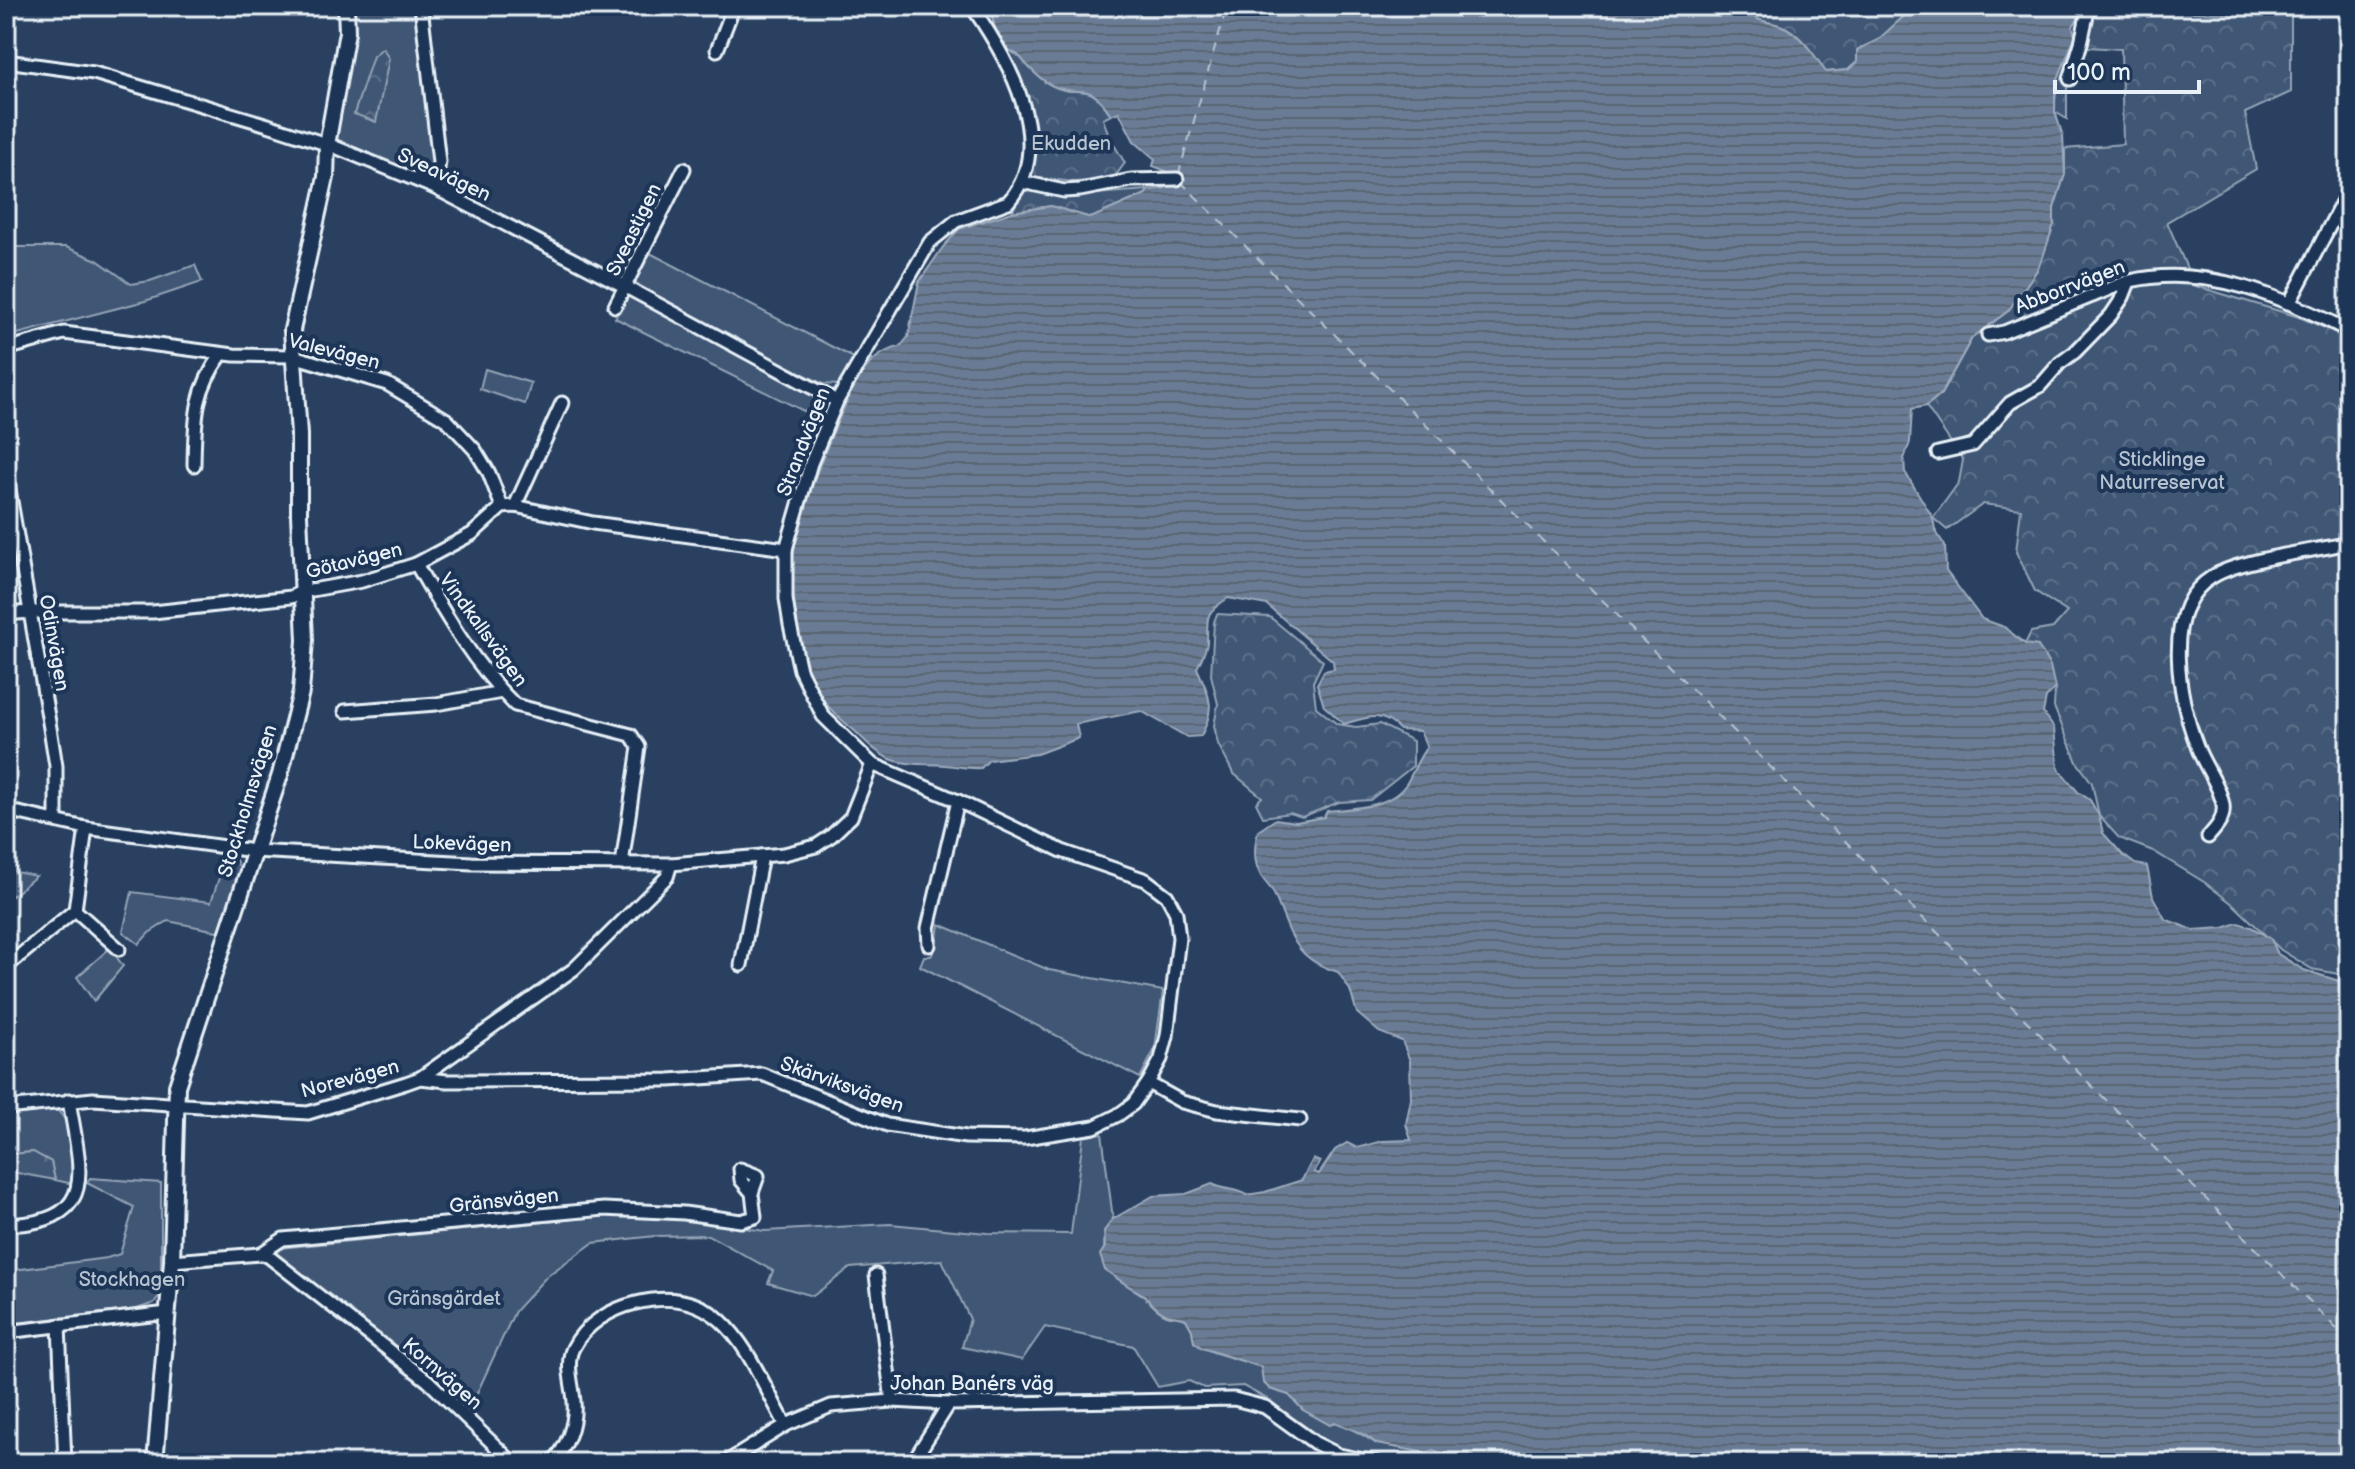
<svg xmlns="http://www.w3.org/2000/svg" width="2355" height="1469" viewBox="0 0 2355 1469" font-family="'Balsamiq Sans',sans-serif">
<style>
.green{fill:#415774;stroke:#94a4b6;stroke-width:2}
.forest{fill:url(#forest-crowns);stroke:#94a4b6;stroke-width:2}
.water{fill:url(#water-rules);stroke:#9dabbd;stroke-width:2}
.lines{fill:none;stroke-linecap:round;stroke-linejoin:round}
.ferry{stroke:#b6c2d0;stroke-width:2;stroke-dasharray:10 8;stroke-linecap:butt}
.minor-casing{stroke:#e8f1f8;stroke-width:17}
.tertiary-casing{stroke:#e8f1f8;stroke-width:20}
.minor{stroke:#1d3557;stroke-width:11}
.tertiary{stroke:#1d3557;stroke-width:14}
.labels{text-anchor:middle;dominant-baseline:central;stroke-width:8;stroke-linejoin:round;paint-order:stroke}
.park-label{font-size:20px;fill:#b6c3d0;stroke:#1d3557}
.street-label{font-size:20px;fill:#e8f1f8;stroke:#1d3557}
</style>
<defs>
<pattern id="forest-crowns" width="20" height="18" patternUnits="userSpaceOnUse" patternTransform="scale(2)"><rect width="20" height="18" fill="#415774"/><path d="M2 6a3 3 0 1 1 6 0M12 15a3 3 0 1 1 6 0" fill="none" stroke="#5c7089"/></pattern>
<pattern id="water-rules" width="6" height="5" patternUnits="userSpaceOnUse" patternTransform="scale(2)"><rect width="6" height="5" fill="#6b7c95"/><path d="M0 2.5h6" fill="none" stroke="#5a6573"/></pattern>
</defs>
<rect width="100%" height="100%" fill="#294061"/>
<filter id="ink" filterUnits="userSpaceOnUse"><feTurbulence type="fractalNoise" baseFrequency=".0125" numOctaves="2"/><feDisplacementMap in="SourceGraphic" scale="16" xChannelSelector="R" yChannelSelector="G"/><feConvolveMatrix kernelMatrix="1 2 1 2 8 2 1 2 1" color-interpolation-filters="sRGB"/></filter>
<g filter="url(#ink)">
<!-- green -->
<g class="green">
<path d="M353 6H415L435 156 429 172 417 175 336 139 353 34Z"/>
<path d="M6 247H66L97 260 131 284 150 281 195 265 202 282 145 301 6 337Z"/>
<path d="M648 252 854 358 839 385 823 384 629 285Z"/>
<path d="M629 293 820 394 828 404 822 420 615 318Z"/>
<path d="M485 369 531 383 525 404 480 389Z"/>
<path d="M227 854 235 858 242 873 222 932 168 921 149 933 139 944 123 932 132 892 211 902Z"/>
<path d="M6 870 36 876 6 901Z"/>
<path d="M939 924 1049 970 1163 991 1155 1049 1140 1078 920 966 924 956H931L936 948Z"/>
<path d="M110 948 123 966 94 1001 77 977Z"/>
<path d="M50 1110 58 1111C74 1126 78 1163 73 1184L55 1180 51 1162 33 1152 12 1154 6 1152V1116Z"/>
<path d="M1102 1133 1113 1219C1100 1237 1105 1248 1105 1270 1116 1277 1126 1285 1137 1291 1148 1297 1154 1311 1167 1315 1174 1317 1179 1316 1186 1319L1192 1330 1194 1342 1213 1352 1262 1367 1263 1382 1270 1389 1289 1395 1303 1410 1344 1424 1377 1444 1432 1450 1457 1458 1472 1455 1483 1463H1402L1340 1451 1321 1442 1271 1401 1243 1386 1204 1388 1189 1381 1158 1387 1133 1346 1045 1327 1022 1360 962 1347 970 1319 942 1260 850 1268 813 1296 768 1283 773 1271 708 1235 655 1236 593 1243 547 1276 515 1311 471 1406 269 1249 638 1213 765 1231 890 1224 987 1233 1071 1234 1083 1137Z"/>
<path d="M90 1178 161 1183V1293L154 1303 137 1309 6 1324V1271L107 1258 120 1254 134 1207 87 1183Z"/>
</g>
<!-- forest -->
<g class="forest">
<path d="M1744 6H1915L1878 40 1857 50V62L1848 70 1825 72C1816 57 1799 32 1782 26 1763 19 1758 25 1744 6Z"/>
<path d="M2094 8 2291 16V92L2245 113 2256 169 2167 222 2189 273 2186 283 2299 317 2349 338V976L2312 969 2281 950 2234 905 2204 882 2153 851 2119 838 2099 816 2092 783 2077 762 2054 707 2055 688 2025 644 2031 632 2053 628 2067 612 2035 591 2016 552 2021 509 1983 504 1947 530 1933 518 1959 482 1963 460 1926 406 1941 394 1972 338 2008 311 2037 270 2054 224V208L2065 174V149L2123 144 2121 49 2088 47Z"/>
<path d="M2082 28 2067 78V119L2055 112C2054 84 2064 51 2082 28Z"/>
<path d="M383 48 389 59 376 122 354 114 373 56Z"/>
<path d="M1006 49C1024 56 1035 74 1051 85 1078 101 1086 75 1111 115L1103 119 1110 138 1125 163 1113 179 1075 182 1029 177 1033 138 1026 95Z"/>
<path d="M1024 188 1066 196 1148 190 1146 194 1091 218 1051 206 1012 212Z"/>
<path d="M1217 614 1270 617 1323 661 1313 682 1316 707 1337 724 1356 727 1380 724 1413 741V766L1370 800 1339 802 1302 817 1290 813 1263 817 1256 803 1262 797 1233 773 1218 744 1214 726 1218 704 1211 675 1214 622Z"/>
<path d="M6 1152 12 1154 33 1152 51 1162 55 1180 6 1171Z"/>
</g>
<!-- water -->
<path class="water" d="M991 6H1744C1758 25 1763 19 1782 26 1799 32 1816 57 1826 72L1848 70 1857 62V50L1878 40 1915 6H2074L2078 19 2073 26 2075 37 2057 81 2055 96V112L2063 136 2065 174 2054 208V224L2043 257 2037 270 2008 311 1972 338 1941 394 1926 406 1912 409 1910 442 1904 459 1905 472 1933 518 1935 530 1945 546 1946 571 1982 619 2004 627 2025 644 2038 646 2050 666 2055 688 2046 698 2043 713 2054 728 2058 768 2078 792 2090 800 2099 816 2103 833 2122 854 2135 864 2147 866 2153 897 2165 919 2193 930 2223 928 2238 923 2251 927 2271 939 2278 954 2304 970 2349 984V1463H1483L1472 1455 1457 1458 1433 1450 1427 1453 1377 1444 1367 1436 1335 1422 1330 1425 1303 1410 1289 1395 1270 1389 1263 1382 1261 1367 1202 1348 1194 1342 1192 1330 1186 1319C1179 1316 1174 1317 1167 1315 1154 1310 1148 1297 1137 1291 1125 1285 1116 1277 1105 1270L1100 1255 1105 1247 1104 1231 1113 1219 1153 1196 1186 1194 1212 1184C1225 1191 1238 1188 1247 1195L1265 1192 1302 1180 1313 1159 1320 1162 1314 1172 1319 1174 1335 1150 1347 1143 1357 1148 1382 1141 1411 1140 1406 1124 1411 1099 1410 1061 1402 1041 1379 1032 1357 1013 1350 990 1338 972C1292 959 1291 932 1274 894 1271 887 1267 885 1263 879 1253 865 1254 846 1258 831L1276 819 1296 822 1324 817 1327 811C1354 808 1393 808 1408 781 1415 769 1418 758 1427 747L1420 731 1400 730C1380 710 1368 717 1344 724L1324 706 1317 684 1324 671 1334 669 1333 661 1267 605 1228 598C1203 615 1208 615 1207 643 1206 651 1201 660 1197 668 1210 697 1216 707 1201 736L1187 737 1141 711 1076 724 1079 738 1037 754 989 760 981 768C968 769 958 766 945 765 929 763 913 766 896 761 881 757 868 744 857 733 843 721 828 709 819 694 799 659 790 596 793 557 797 520 822 457 837 423 851 393 864 353 900 347L908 337 919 282 943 247 959 229 1012 212 1051 206 1091 218 1146 194 1148 190 1165 188 1166 171 1153 166 1155 159 1134 141 1119 112 1111 115C1088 78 1083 99 1053 86 1040 80 1029 68 1020 57 1016 52 1009 52 1005 47 997 38 991 18 991 6Z"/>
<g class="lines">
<!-- ferry -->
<g class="ferry">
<path d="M1178 176 1227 6"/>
<path d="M1180 181 2349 1341"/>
</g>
<!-- minor casing -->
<g class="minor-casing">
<g id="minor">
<path d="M421 6 439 162 435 188"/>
<path d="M953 6 973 8"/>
<path d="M717 50 734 6"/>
<path d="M6 61 94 73 268 125 335 147 435 188 626 287 837 401"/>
<path d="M2070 79 2081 43 2089 6"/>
<path d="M1022 182 1064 191 1080 190 1131 180 1177 179"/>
<path d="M2290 302 2349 189"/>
<path d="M615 306 684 169"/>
<path d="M1988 335 2004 332C2033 320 2061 309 2090 297 2103 292 2117 285 2130 281 2206 263 2283 298 2349 331"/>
<path d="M6 349 64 333 234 355 293 356 387 384 447 420 475 450 489 473 502 507"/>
<path d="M1938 453 1973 445 2010 403 2040 386 2060 363 2075 352 2111 315 2123 297 2129 282"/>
<path d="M194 465C195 419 194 391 222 354"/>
<path d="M6 472 50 728 56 766V821"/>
<path d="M515 506 562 403"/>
<path d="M416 564C444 613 474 665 515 705L631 735 639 747 622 864"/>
<path d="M6 614 30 612H153L291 597 301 592 362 581 416 564 472 534 502 507 515 506 593 523 786 549"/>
<path d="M345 711 436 704 502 692"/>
<path d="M6 810 86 828 254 851 472 863 671 864 784 854 816 846 831 836 851 817 872 764"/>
<path d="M2208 837C2216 828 2225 819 2223 805 2220 786 2205 767 2198 749 2180 702 2159 609 2212 577 2240 559 2314 551 2349 543"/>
<path d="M75 910 119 949"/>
<path d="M929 945 928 928 958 801"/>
<path d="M741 965 762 856"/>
<path d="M6 967 75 910 86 828"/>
<path d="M420 1078 447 1081 669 1080 762 1074 887 1125 966 1137 1025 1138 1094 1127 1118 1115 1133 1104 1148 1083 1161 1059 1167 1036 1179 938 1176 913 1167 896 1146 880 1062 851 958 801 872 764 823 716 800 670 790 625 786 599V549L811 463 837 401 930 242 956 221 1008 202C1058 145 1008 59 973 8"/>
<path d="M1148 1083 1182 1102 1217 1111 1300 1120"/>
<path d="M6 1108 93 1099 308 1113 406 1083 420 1078 574 969 667 877 671 864"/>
<path d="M6 1225C101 1222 80 1170 69 1100"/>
<path d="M260 1254 283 1239 604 1209 684 1213 741 1221 755 1217 752 1193 758 1176 740 1169 741 1180 752 1193"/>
<path d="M172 1261 260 1254 268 1256 428 1381 513 1463"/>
<path d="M876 1275 892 1401"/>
<path d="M59 1325 65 1463"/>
<path d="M6 1332 168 1313"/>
<path d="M551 1463C567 1449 576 1423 574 1402 573 1385 565 1364 573 1348 585 1324 611 1309 636 1303 727 1281 749 1360 786 1425"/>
<path d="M725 1463 786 1425 831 1406 892 1401 949 1404 1234 1399 1265 1407 1315 1443 1339 1455 1378 1463"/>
<path d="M912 1463 949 1404"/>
</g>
</g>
<!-- tertiary casing -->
<g class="tertiary-casing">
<path id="tertiary" d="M155 1463 172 1261 177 1086 280 775 301 692 305 640 299 515V435L292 330 326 177 327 145 347 32 346 6"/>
</g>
<!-- minor -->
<use href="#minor" class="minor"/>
<!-- tertiary -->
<use href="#tertiary" class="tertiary"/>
</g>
</g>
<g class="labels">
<!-- park labels -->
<g class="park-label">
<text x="1071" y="144">Ekudden</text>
<text x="2162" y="460">Sticklinge<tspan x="2162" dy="23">Naturreservat</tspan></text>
<text x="132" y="1280">Stockhagen</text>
<text x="444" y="1299">Gränsgärdet</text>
</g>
<!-- street labels -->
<g class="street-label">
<text transform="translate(444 175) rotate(25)">Sveavägen</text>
<text transform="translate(634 230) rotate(-64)">Sveastigen</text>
<text transform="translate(2070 287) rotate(-21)">Abborrvägen</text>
<text transform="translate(334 352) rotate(14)">Valevägen</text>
<text transform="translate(804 442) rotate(-69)">Strandvägen</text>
<text transform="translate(354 561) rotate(-14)">Götavägen</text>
<text transform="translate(483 630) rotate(54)">Vindkallsvägen</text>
<text transform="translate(54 643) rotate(80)">Odinvägen</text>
<text transform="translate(248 801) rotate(-73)">Stockholmsvägen</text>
<text transform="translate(462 844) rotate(2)">Lokevägen</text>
<text transform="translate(350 1079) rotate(-15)">Norevägen</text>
<text transform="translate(842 1085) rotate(20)">Skärviksvägen</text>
<text transform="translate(504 1201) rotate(-6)">Gränsvägen</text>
<text transform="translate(442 1374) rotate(41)">Kornvägen</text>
<text x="972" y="1384">Johan Banérs väg</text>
</g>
</g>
<!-- margin -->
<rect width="2355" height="1469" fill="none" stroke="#1d3557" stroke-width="32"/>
<rect x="16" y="16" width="2323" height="1437" fill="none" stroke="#e8f1f8" stroke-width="3" filter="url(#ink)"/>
<!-- scale -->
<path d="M2055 80v12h144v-12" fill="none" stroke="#e8f1f8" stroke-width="4"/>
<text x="2067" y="80" font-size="24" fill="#e8f1f8" stroke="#1d3557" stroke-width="6" paint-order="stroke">100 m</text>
</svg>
